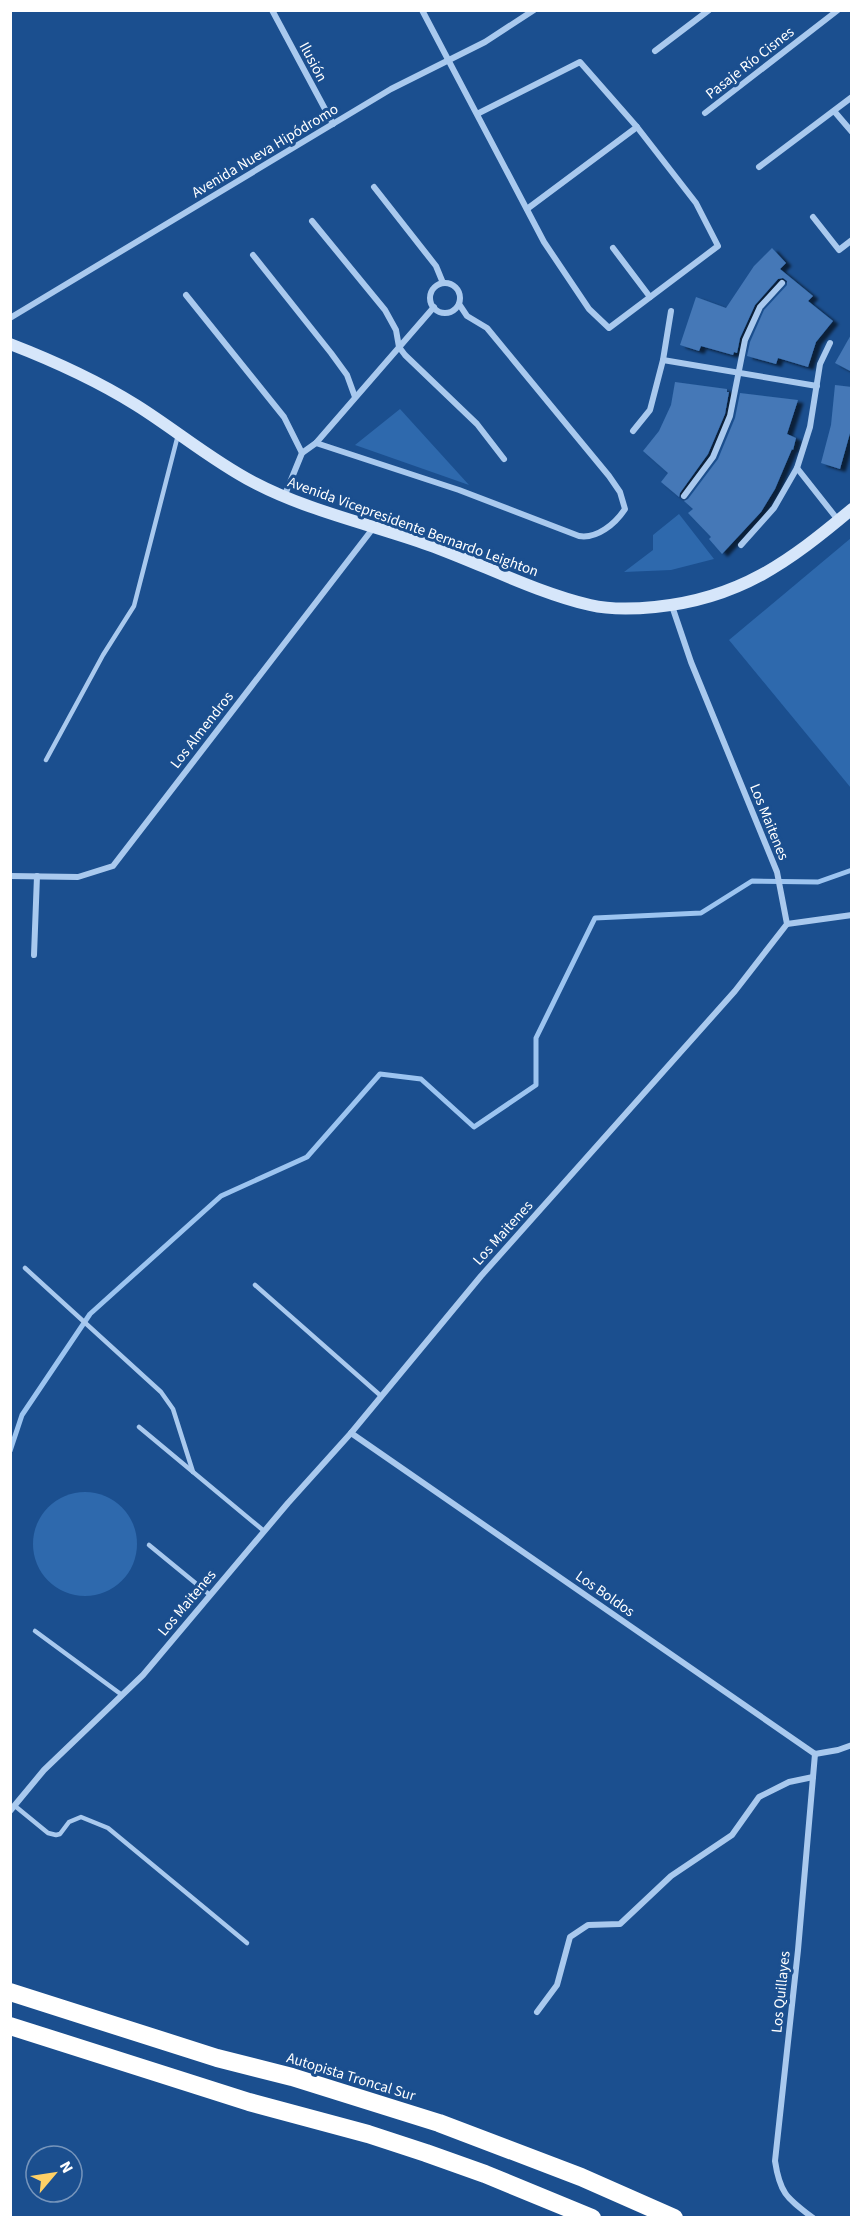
<svg xmlns="http://www.w3.org/2000/svg" width="862" height="2228" viewBox="0 0 862 2228" font-family="'Source Sans 3',sans-serif">
<style>
.green{fill:#2e69ad}
.lines{fill:none;stroke-linecap:round;stroke-linejoin:round}
.stream{stroke:#9cc4f0;stroke-width:5}
.building{fill:#4478b7;filter:url(#shadow)}
.lane{stroke:#a9c9ee;stroke-width:4.5}
.street{stroke:#a9c9ee;stroke-width:6}
.secondary{stroke:#d6e6fa;stroke-width:12}
.highway{stroke:#fff;stroke-width:18}
.labels{text-anchor:middle;dominant-baseline:central;stroke-width:6;stroke-linejoin:round;paint-order:stroke}
.street-label{font-size:15px;fill:#fff;stroke:#1b4f8f}
</style>
<defs>
<filter id="shadow"><feDropShadow dx="5.5" dy="3" stdDeviation="1.5" flood-color="#0009"/></filter>
</defs>
<rect width="100%" height="100%" fill="#1b4f8f"/>
<!-- green -->
<g class="green">
<path d="M400 409 469 485 355 445Z"/>
<path d="M679 514 714 559 671 570 624 572 653 550V535Z"/>
<path d="M851 538V788L729 640Z"/>
<circle cx="85" cy="1544" r="52"/>
</g>
<g class="lines">
<!-- stream -->
<path class="stream" d="M10 1451 22 1415 90 1314 221 1196 307 1157 380 1074 421 1079 474 1127 536 1085V1038L595 918 701 913 752 881 818 882 852 870"/>
</g>
<!-- building -->
<g class="building">
<path d="M772 248 786 263 780 269 813 296 808 301 833 321 816 342 808 367 778 358 776 364 747 356 750 342 764 310 787 285V281L783 278 778 279 755 305 740 338 737 353 734 352 733 355 701 346 699 351 680 345 696 297 726 308 754 266Z"/>
<path d="M852 333V372L835 363Z"/>
<path d="M675 382 727 389V392H729L725 414 708 454 680 493 679 497 661 482 668 473 643 451 659 431 671 405Z"/>
<path d="M835 385 852 387V426L840 469 821 463 831 425Z"/>
<path d="M740 393 798 400 787 434 796 438 793 450 792 449 775 489 761 512 722 554 709 539 711 537 688 513 693 509 684 501 688 499 718 459 735 418Z"/>
</g>
<g class="lines">
<!-- lane -->
<g class="lane">
<path d="M46 760 103 655 134 606 178 435"/>
<path d="M25 1268 161 1392 173 1409 193 1472"/>
<path d="M255 1285 381 1396"/>
<path d="M139 1427 264 1531"/>
<path d="M149 1545 210 1595"/>
<path d="M35 1631 122 1695"/>
<path d="M15 1806 48 1833 56 1835 60 1834 69 1822 81 1817 108 1828 247 1943"/>
</g>
<!-- street -->
<g class="street">
<path d="M272 10 333 124"/>
<path d="M422 10 544 242 589 309 609 328 718 246 696 203 637 127 580 62 477 114"/>
<path d="M655 51 709 10"/>
<path d="M834 111 852 132"/>
<path d="M705 113 838 10"/>
<path d="M759 167 852 97"/>
<path d="M374 187 436 266 443 283"/>
<path d="M527 209 637 127"/>
<path d="M813 217 839 250 852 240"/>
<path d="M312 221 385 310 396 330 399 347 405 355 477 424 504 459"/>
<path d="M613 248 650 297"/>
<path d="M253 255 331 353 347 375 355 397"/>
<circle cx="445" cy="298" r="15"/>
<path d="M186 295 284 417 302 453"/>
<path d="M10 318 391 89 485 42 534 10"/>
<path d="M663 360 817 386"/>
<path d="M633 431 650 410 663 360 671 311"/>
<path d="M316 443 459 490 579 536C597 539 615 524 625 509L620 492 609 476 487 328 467 316 459 304"/>
<path d="M797 468 838 520"/>
<path d="M684 496 713 457 730 416 745 340 760 307 782 283"/>
<path d="M284 497 302 453 316 443 434 307"/>
<path d="M741 545 774 508 797 468 810 427 820 364 830 343"/>
<path d="M10 876 78 877 113 866 374 527"/>
<path d="M787 924 852 915"/>
<path d="M34 955 37 876"/>
<path d="M351 1433 815 1754 838 1750 852 1745"/>
<path d="M10 1811 44 1770 143 1675 288 1503 351 1433 481 1276 735 991 787 924 777 872 691 662 672 606"/>
<path d="M537 2012 557 1985 570 1937 588 1925 620 1924 671 1876 732 1835 759 1797 789 1782 813 1777"/>
<path d="M813 2218C787 2198 780 2194 775 2161L798 1950 815 1754"/>
</g>
<!-- secondary -->
<path class="secondary" d="M10 344C54 361 96 380 136 405 176 430 211 460 253 482 308 511 370 524 429 545 482 564 535 592 590 605 611 610 635 609 655 607 739 599 789 562 852 509"/>
<!-- highway -->
<g class="highway">
<path d="M10 1992 217 2058 292 2077 439 2123 581 2177 674 2218"/>
<path d="M10 2026 249 2102 368 2134 426 2153 485 2174 592 2218"/>
</g>
</g>
<g class="labels">
<!-- street labels -->
<g class="street-label">
<text transform="translate(313 62) rotate(62)">Ilusión</text>
<text transform="translate(750 63) rotate(-38)">Pasaje Río Cisnes</text>
<text transform="translate(265 151) rotate(-31)">Avenida Nueva Hipódromo</text>
<text transform="translate(413 527) rotate(20)">Avenida Vicepresidente Bernardo Leighton</text>
<text transform="translate(202 730) rotate(-52)">Los Almendros</text>
<text transform="translate(769 822) rotate(68)">Los Maitenes</text>
<text transform="translate(503 1233) rotate(-48)">Los Maitenes</text>
<text transform="translate(605 1594) rotate(35)">Los Boldos</text>
<text transform="translate(187 1603) rotate(-50)">Los Maitenes</text>
<text transform="translate(781 1992) rotate(-84)">Los Quillayes</text>
<text transform="translate(351 2077) rotate(17)">Autopista Troncal Sur</text>
</g>
</g>
<!-- border -->
<rect width="862" height="2228" fill="none" stroke="#ffffff" stroke-width="24"/>
<!-- north arrow -->
<g transform="translate(54 2174) rotate(61)"><circle r="28" fill="#1b4f8f" stroke="#7695bc" stroke-width="1.5"/>
<path d="M0-4.5L10 22L0 15L-10 22Z" fill="#ffd166"/>
<text y="-9" font-size="16" font-weight="bold" text-anchor="middle" fill="#ffffff">N</text>
</g>
</svg>
